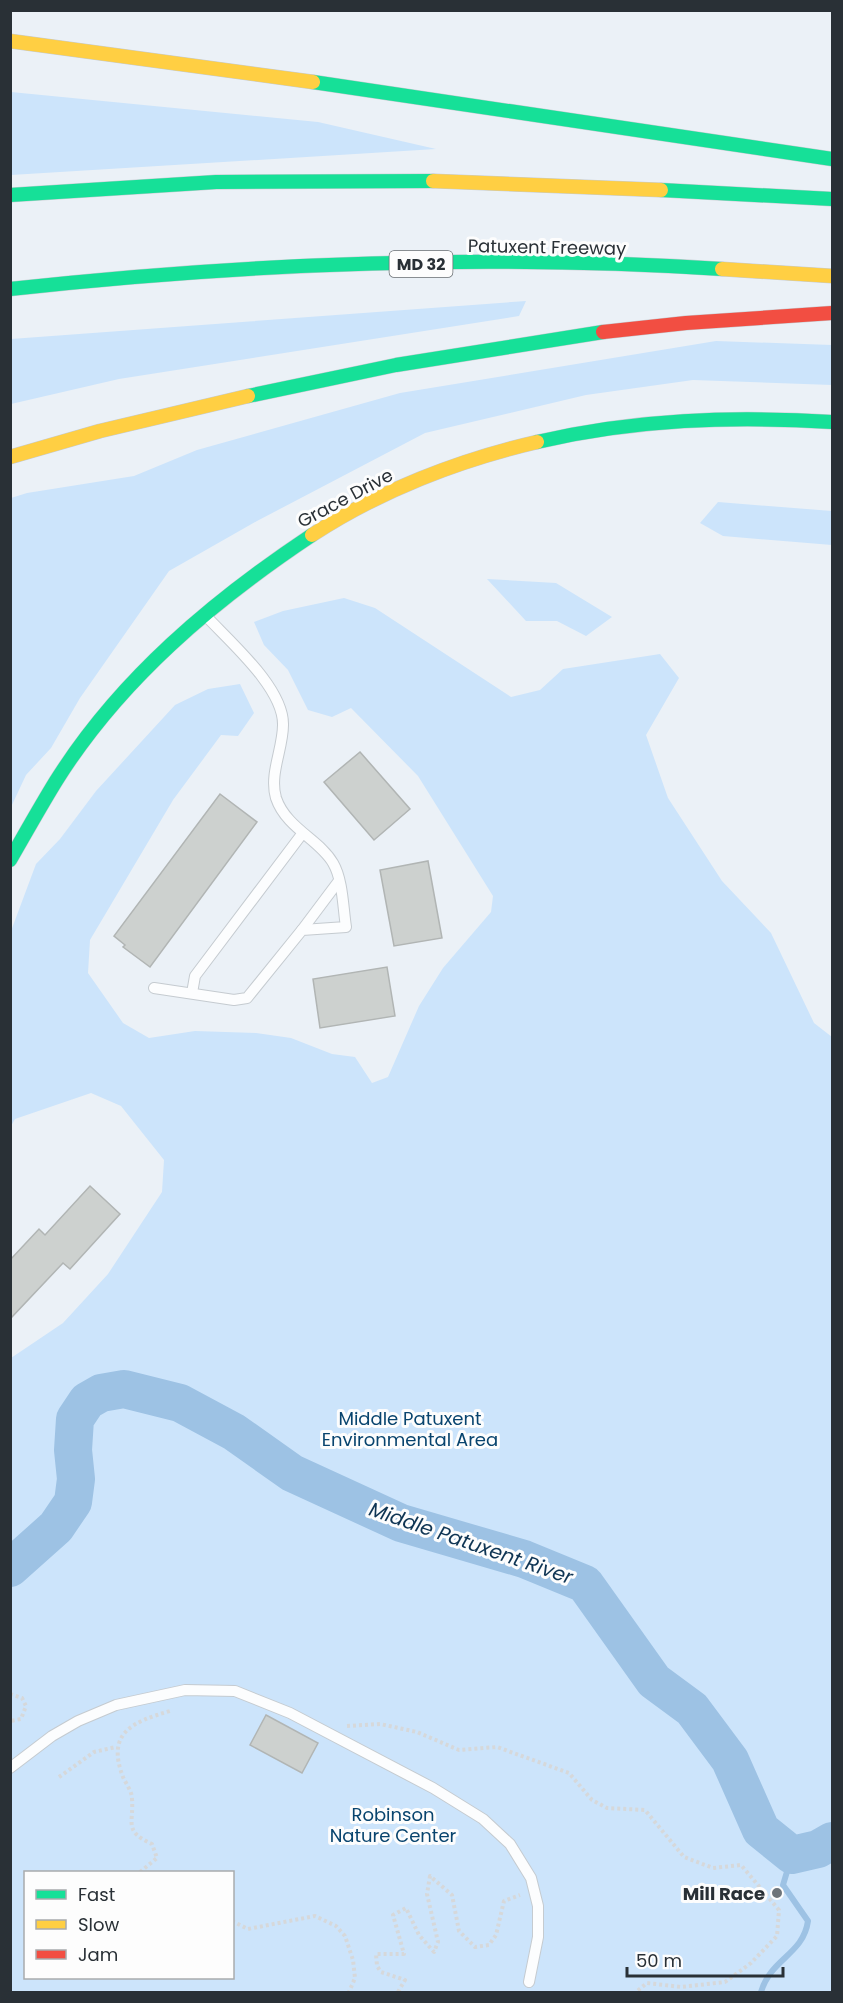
<svg xmlns="http://www.w3.org/2000/svg" width="843" height="2003" viewBox="0 0 843 2003" font-family="Poppins,sans-serif">
<style>
.green{fill:#cce4fb;fill-rule:evenodd}
.lines{fill:none;stroke-linecap:round;stroke-linejoin:round}
.stream{stroke:#9dc2e4;stroke-width:6}
.river{stroke:#9dc2e4;stroke-width:38}
.building{fill:#cdd1cf;stroke:#b1b5b4;stroke-width:1.5}
.lane-casing{stroke:#c5cbd0;stroke-width:12}
.fast-casing{stroke:#c5cbd0;stroke-width:15}
.slow-casing{stroke:#c5cbd0;stroke-width:15}
.jam-casing{stroke:#c5cbd0;stroke-width:15}
.path{stroke:#d6d8da;stroke-width:4;stroke-dasharray:3 3;stroke-linecap:butt}
.lane{stroke:#fcfdfe;stroke-width:10}
.fast{stroke:#16e098;stroke-width:14}
.slow{stroke:#ffcf43;stroke-width:14}
.jam{stroke:#f24e42;stroke-width:14}
.poi-dot{fill:#6d747a;stroke:#fdfdfd;stroke-width:2}
.labels{text-anchor:middle;dominant-baseline:central;stroke-width:6;stroke-linejoin:round;paint-order:stroke}
.shield{fill:#fdfdfd;stroke:#696e72;stroke-width:1.5}
.shield-label{font-size:16px;font-weight:bold;fill:#293036}
.street-label{font-size:18px;fill:#293036;stroke:#fdfdfd}
.park-label{font-size:18px;fill:#08446e;stroke:#fdfdfd}
.poi-label{font-size:18px;font-weight:bold;fill:#293036;stroke:#fdfdfd;text-anchor:end}
.water-label{font-size:20px;font-style:italic;fill:#0f3554;stroke:#fdfdfd}
</style>
<rect width="100%" height="100%" fill="#ebf1f7"/>
<!-- green -->
<g class="green">
<path d="M11 92 318 122 436 149 11 175Z"/>
<path d="M526 301 519 316 119 379 11 404V339Z"/>
<path d="M716 341 832 345V385L693 380 586 395 425 433 257 521 169 571 80 698 51 748 26 775 11 807V498L27 493 134 476 197 450 400 393Z"/>
<path d="M718 502 832 511V545L723 536 700 523Z"/>
<path d="M487 579 556 583 612 617 586 636 557 621H526Z"/>
<path d="M344 598 375 608 511 697 540 690 563 669 660 654 679 678 646 735 668 798 722 881 771 933 814 1023 832 1037V1992H11V1358L63 1323 108 1274 162 1192 164 1160 121 1106 91 1093 15 1119 11 1126V931L36 864 60 839 96 791 175 705 208 689 240 684 254 713 238 736 221 735 173 800 90 940 88 973 123 1023 149 1038 195 1031 256 1033 291 1038 332 1054 355 1057 372 1083 388 1077 419 1006 443 968 491 912 493 896 418 776 351 708 332 717 308 710 288 670 264 645 254 622 283 611ZM26 1872H232V1978H26Z"/>
</g>
<g class="lines">
<!-- stream -->
<path class="stream" d="M761 1992C771 1958 803 1955 808 1921L783 1885 792 1855"/>
<!-- river -->
<path class="river" d="M10 1568 56 1527 73 1502 76 1479 73 1450 75 1419 87 1401 101 1393 124 1389 180 1403 234 1432 292 1473 401 1523 524 1559 585 1584 654 1681 692 1709 730 1760 761 1830 792 1855 818 1849 832 1841"/>
</g>
<!-- building -->
<g class="building">
<path d="M360 752 410 809 374 840 324 782Z"/>
<path d="M220 794 257 822 150 967 123 947 125 945 114 936Z"/>
<path d="M428 861 442 938 394 946 380 870Z"/>
<path d="M387 967 395 1016 320 1028 313 979Z"/>
<path d="M90 1186 120 1214 70 1269 63 1263 10 1319V1260L39 1229 45 1235Z"/>
<path d="M266 1715 318 1743 302 1773 250 1745Z"/>
</g>
<g class="lines">
<!-- lane casing -->
<g class="lane-casing">
<g id="lane">
<path d="M302 930 338 882"/>
<path d="M154 988 234 1000 247 998 302 930 346 927C343 908 343 880 333 863 320 840 286 828 276 798 269 774 283 749 283 725 284 688 229 641 205 615"/>
<path d="M192 993 195 976 302 834"/>
<path d="M10 1768 52 1736 78 1721 116 1705 185 1690 235 1691 290 1713 433 1788 483 1819 510 1844 531 1878 538 1906V1937L529 1982"/>
</g>
</g>
<!-- fast casing -->
<g class="fast-casing">
<g id="fast">
<path d="M313 82 832 159"/>
<path d="M661 190 832 199"/>
<path d="M10 195 216 182 433 181"/>
<path d="M10 289C246 263 485 254 722 269"/>
<path d="M248 396 396 365 603 332"/>
<path d="M537 442C635 419 732 416 832 422"/>
<path d="M10 860C25 834 40 807 56 781 120 679 213 601 312 535"/>
</g>
</g>
<!-- slow casing -->
<g class="slow-casing">
<g id="slow">
<path d="M10 41 313 82"/>
<path d="M433 181 661 190"/>
<path d="M722 269 832 276"/>
<path d="M10 457 100 431 248 396"/>
<path d="M312 535C379 491 459 460 537 442"/>
</g>
</g>
<!-- jam casing -->
<g class="jam-casing">
<path id="jam" d="M603 332 686 323 832 313"/>
</g>
<!-- path -->
<g class="path">
<path d="M10 1694 22 1698 26 1706 21 1719 10 1721"/>
<path d="M347 1726 380 1724 417 1732 459 1750 497 1747 569 1773 592 1800 607 1808 645 1810 684 1857 713 1868 741 1865 779 1910 777 1936 751 1963 725 1982 681 1987 647 1983 636 1992"/>
<path d="M59 1777 94 1752 116 1747"/>
<path d="M140 1872 157 1858 152 1844C123 1831 134 1823 132 1799 132 1791 126 1784 123 1777 106 1733 132 1722 170 1711"/>
<path d="M232 1921 248 1929 315 1916 336 1926 345 1936 353 1960 355 1978 349 1992"/>
<path d="M398 1992 405 1980 381 1972 377 1966 376 1954H404L393 1915 406 1908 419 1935 434 1952 438 1942 427 1894 430 1876 452 1895 459 1931 475 1947 489 1945 496 1935 504 1901 520 1895"/>
</g>
<!-- lane -->
<use href="#lane" class="lane"/>
<!-- fast -->
<use href="#fast" class="fast"/>
<!-- slow -->
<use href="#slow" class="slow"/>
<!-- jam -->
<use href="#jam" class="jam"/>
</g>
<!-- markers -->
<circle class="poi-dot" cx="777" cy="1893" r="6"/>
<g class="labels">
<!-- shield labels -->
<rect class="shield" x="389.5" y="251" width="63" height="26" rx="4.5"/>
<g class="shield-label">
<text x="421" y="264">MD 32</text>
</g>
<!-- street labels -->
<g class="street-label">
<text transform="translate(547 247) rotate(1)">Patuxent Freeway</text>
<text transform="translate(345 498) rotate(-28)">Grace Drive</text>
</g>
<!-- park labels -->
<g class="park-label">
<text x="410" y="1418">Middle Patuxent<tspan x="410" dy="21">Environmental Area</tspan></text>
<text x="393" y="1814">Robinson<tspan x="393" dy="21">Nature Center</tspan></text>
</g>
<!-- poi labels -->
<g class="poi-label">
<text x="765" y="1893">Mill Race</text>
</g>
<!-- water labels -->
<g class="water-label">
<text transform="translate(471 1543) rotate(19)">Middle Patuxent River</text>
</g>
</g>
<!-- border -->
<rect width="843" height="2003" fill="none" stroke="#293036" stroke-width="24"/>
<!-- legend -->
<rect x="24" y="1871" width="210" height="108" fill="#fdfdfd" stroke="#a8abad" stroke-width="1.5"/>
<rect x="36" y="1890" width="30" height="9" fill="#16e098" stroke="#a8abad" stroke-width="1.5"/>
<text x="78" y="1901" font-size="18" fill="#293036">Fast</text>
<rect x="36" y="1920" width="30" height="9" fill="#ffcf43" stroke="#a8abad" stroke-width="1.5"/>
<text x="78" y="1931" font-size="18" fill="#293036">Slow</text>
<rect x="36" y="1950" width="30" height="9" fill="#f24e42" stroke="#a8abad" stroke-width="1.5"/>
<text x="78" y="1961" font-size="18" fill="#293036">Jam</text>
<!-- scale -->
<path d="M627 1967v9h156v-9" fill="none" stroke="#293036" stroke-width="3"/>
<text x="636" y="1967" font-size="18" fill="#293036" stroke="#fdfdfd" stroke-width="4.5" paint-order="stroke">50 m</text>
</svg>
